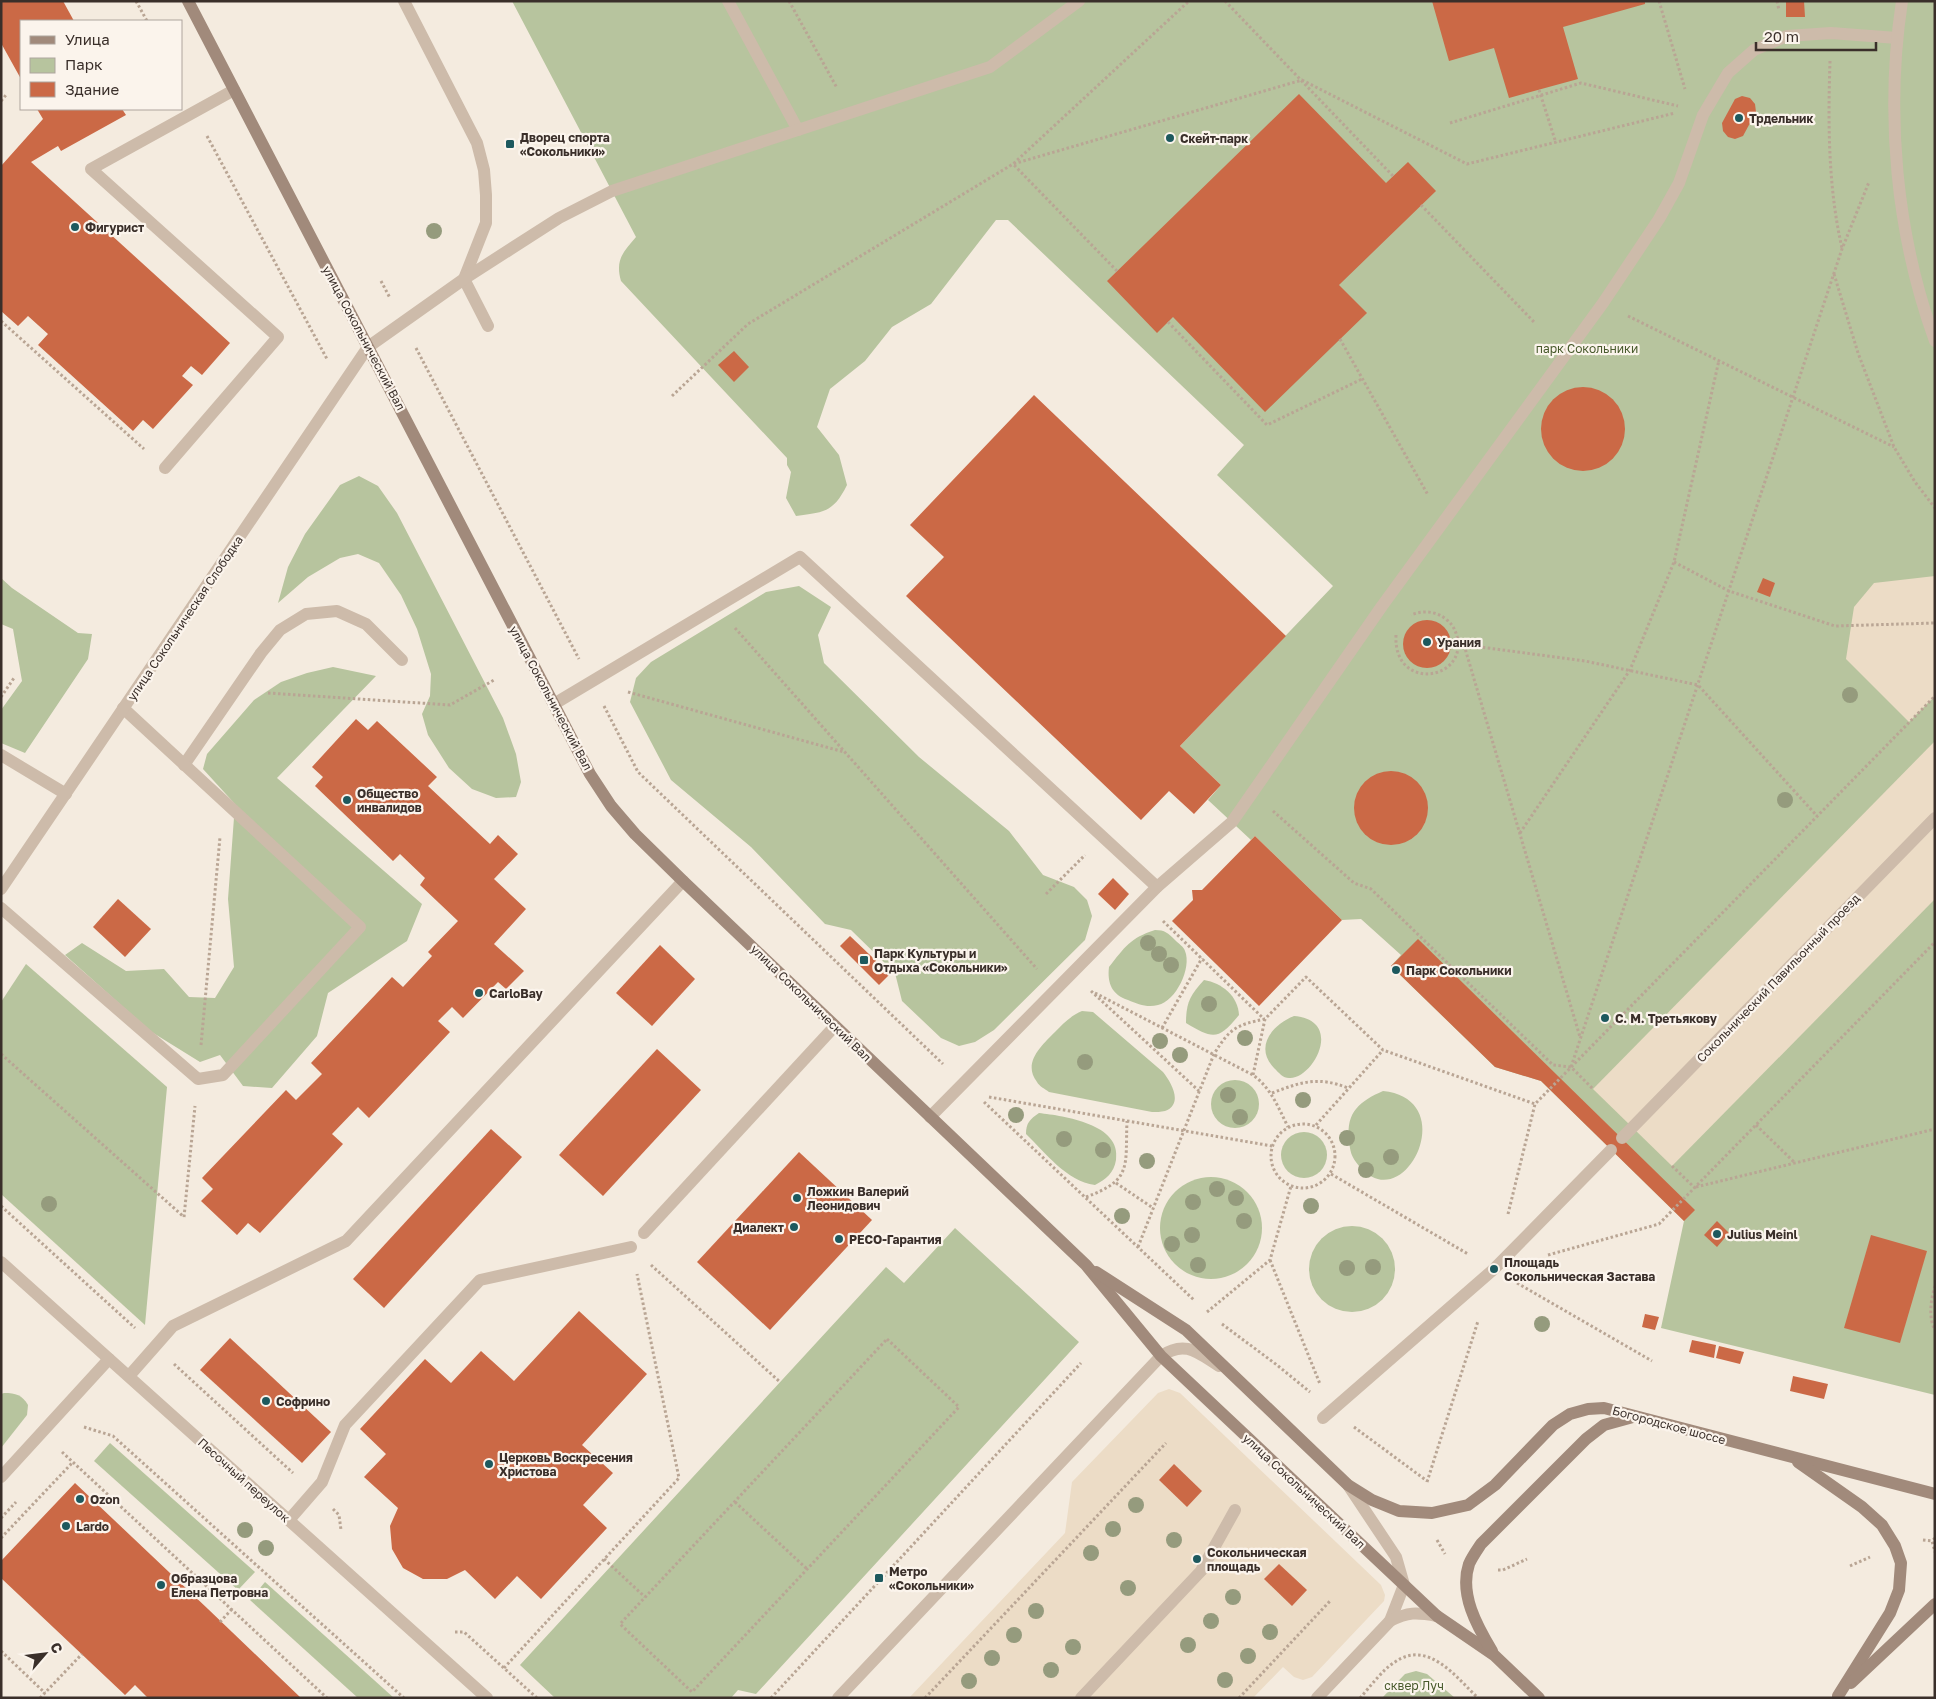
<svg xmlns="http://www.w3.org/2000/svg" width="1936" height="1699" viewBox="0 0 1936 1699" font-family="'Golos Text',sans-serif">
<style>
.green{fill:#b7c49e}
.plaza{fill:#ecdcc6}
.building{fill:#cb6946}
.lines{fill:none;stroke-linecap:round;stroke-linejoin:round}
.path{stroke:#b9a594;stroke-width:3;stroke-dasharray:2.5 2.5;stroke-linecap:butt}
.lane{stroke:#cdbbaa;stroke-width:12}
.street{stroke:#cdbbaa;stroke-width:12}
.secondary{stroke:#a18a7b;stroke-width:12}
.tree{fill:#959b7d}
.poi-dot{fill:#1d595e;stroke:#fbf4ec;stroke-width:2}
.labels{text-anchor:middle;dominant-baseline:central;stroke-width:4.5;stroke-linejoin:round;paint-order:stroke}
.poi-label{font-size:12px;font-weight:bold;fill:#3a2f2a;stroke:#fbf4ec;text-anchor:start}
.street-label{font-size:12px;fill:#3a2f2a;stroke:#fbf4ec}
.park-label{font-size:12px;fill:#485a2c;stroke:#fbf4ec}
</style>
<rect width="100%" height="100%" fill="#f4ebdf"/>
<!-- green -->
<g class="green">
<path d="M512 1H1935V1395L1661 1328 1684 1221 1541 1081 1495 1067 1391 966 1401 955 1361 919 1342 920 1255 836 1251 840 1208 800 1221 785 1180 746 1333 586 1217 475 1244 445 1008 220H996L931 304 892 327 865 361 830 389 817 427 839 455 847 485C833 513 824 512 796 516L786 498 791 472 787 465V458L621 281C615 260 623 252 636 237Z"/>
<path d="M359 476 378 486 397 513 503 718 516 754 521 782 516 797 496 798 472 789 449 768 428 735 422 714 430 696 431 674 417 629 401 595 379 563 358 554 340 558 308 577 278 603 288 567 305 534 340 485Z"/>
<path d="M1 578 12 588 78 633 92 634 88 659 25 753 1 743V710L22 681 13 629 1 624Z"/>
<path d="M799 586 831 607 818 635 824 663 919 757 1009 831 1043 875 1074 887 1087 900 1092 916 1085 940 994 1030 975 1042 959 1046 941 1038 902 1001 895 973 851 930 825 924 751 847 671 780 630 702 636 678 651 662 766 592Z"/>
<path d="M333 667 376 676 277 778 422 904 407 941 328 993 317 1036 272 1088 243 1086 220 1055 200 1062 150 1031 65 955 82 943 126 971 164 969 189 997 215 998 234 967 228 899 235 804 203 769 207 754 254 700 281 682 307 673Z"/>
<path d="M1155 930C1165 930 1168 933 1175 940 1178 943 1184 947 1185 951 1192 968 1176 1001 1158 1005 1147 1008 1138 1004 1128 1000 1112 995 1107 983 1109 967 1125 947 1130 938 1155 930Z"/>
<path d="M26 964 167 1087 145 1325 1 1194V1002Z"/>
<path d="M1204 980C1222 983 1238 996 1239 1015 1218 1041 1213 1039 1186 1023 1186 1003 1190 995 1204 980Z"/>
<path d="M1082 1011 1093 1012 1163 1072C1171 1082 1184 1104 1165 1111 1161 1112 1156 1112 1152 1112L1049 1092C1045 1089 1039 1086 1037 1082 1022 1063 1042 1045 1055 1032 1063 1024 1070 1016 1082 1011Z"/>
<path d="M1294 1016C1345 1020 1313 1080 1289 1078 1283 1078 1279 1073 1274 1068 1254 1047 1272 1025 1294 1016Z"/>
<circle cx="1235" cy="1104" r="24"/>
<path d="M1383 1091C1463 1099 1404 1220 1359 1166 1351 1156 1350 1152 1349 1139 1346 1112 1360 1101 1383 1091Z"/>
<path d="M1039 1113C1064 1116 1122 1124 1116 1160 1114 1173 1106 1179 1095 1185 1066 1181 1046 1153 1026 1134 1026 1123 1030 1119 1039 1113Z"/>
<circle cx="1304" cy="1155" r="23"/>
<circle cx="1211" cy="1228" r="51"/>
<circle cx="1352" cy="1269" r="43"/>
<path d="M955 1228 1079 1342 756 1694 738 1690 731 1698H555L520 1665 886 1267 904 1283Z"/>
<path d="M4 1393C16 1393 22 1395 28 1405L27 1415 1 1448V1394Z"/>
<path d="M110 1443 255 1572 238 1590 94 1461Z"/>
<path d="M265 1582 394 1698H358L250 1600Z"/>
<path d="M1416 1671 1427 1674 1455 1698H1382L1405 1674Z"/>
</g>
<!-- plaza -->
<g class="plaza">
<path d="M1935 576V696L1909 722 1846 659 1854 607 1874 583Z"/>
<path d="M1935 741V899L1672 1166 1593 1089Z"/>
<path d="M1169 1389 1180 1393 1381 1585 1385 1595 1384 1601 1312 1677 1303 1680 1294 1677 1283 1667 1253 1698H909L1065 1533 1072 1482 1158 1393Z"/>
</g>
<!-- building -->
<g class="building">
<path d="M1 1H63L74 21H21V79L1 43Z"/>
<path d="M1432 1H1645V4L1563 27 1578 79 1509 98 1494 48 1449 61Z"/>
<path d="M1786 1H1804L1805 17H1786Z"/>
<path d="M1299 94 1386 183 1408 162 1436 191 1339 285 1367 313 1265 412 1173 317 1157 333 1107 281Z"/>
<path d="M1742 96 1750 98 1755 104 1756 112 1743 136 1735 139 1728 137 1723 131 1722 123 1735 99Z"/>
<path d="M37 109H122L126 115 61 151 58 146 31 162 230 343 202 375 191 366 182 376 193 385 153 429 143 420 133 431 38 345 48 334 28 316 18 326 1 311V166L43 119Z"/>
<path d="M734 351 749 367 734 382 718 365Z"/>
<circle cx="1583" cy="429" r="42"/>
<path d="M1034 395 1286 636 1180 746 1221 785 1194 814 1169 791 1141 820 906 596 944 557 910 525Z"/>
<path d="M1763 578 1775 583 1770 597 1757 592Z"/>
<circle cx="1427" cy="644" r="24"/>
<path d="M356 719 368 730 377 721 437 777 428 786 490 844 498 835 518 854 494 879 526 909 494 944 524 971 506 989 498 982 463 1018 452 1007 438 1021 450 1032 369 1118 358 1107 332 1134 343 1144 260 1233 248 1223 237 1235 201 1201 213 1189 202 1178 286 1090 296 1100 322 1074 311 1063 392 977 403 987 432 956 428 952 458 921 420 885 425 878 400 854 393 861 315 786 323 777 312 767Z"/>
<circle cx="1391" cy="808" r="37"/>
<path d="M1255 836 1342 920 1259 1006 1172 921 1193 900 1192 890H1202Z"/>
<path d="M1113 878 1129 894 1115 910 1098 894Z"/>
<path d="M118 899 151 929 125 957 93 927Z"/>
<path d="M850 936 890 974 879 985 840 946Z"/>
<path d="M1418 939 1695 1210 1684 1221 1541 1081 1495 1067 1391 966Z"/>
<path d="M660 945 695 979 652 1026 616 993Z"/>
<path d="M657 1049 701 1090 603 1196 559 1155Z"/>
<path d="M491 1129 522 1157 384 1308 353 1279Z"/>
<path d="M799 1152 872 1220 770 1330 697 1262Z"/>
<path d="M1717 1221 1729 1233 1717 1247 1704 1235Z"/>
<path d="M1871 1235 1927 1251 1900 1343 1844 1328Z"/>
<path d="M579 1311 647 1374 582 1445 613 1473 583 1505 607 1528 541 1599 517 1576 495 1599 465 1570 447 1579H423L403 1568 392 1549 390 1526 398 1508 364 1477 386 1454 360 1429 425 1359 451 1383 481 1351 514 1381Z"/>
<path d="M1645 1314 1659 1317 1655 1330 1642 1327Z"/>
<path d="M230 1338 331 1432 302 1463 200 1370Z"/>
<path d="M1692 1340 1716 1345 1714 1358 1689 1352Z"/>
<path d="M1719 1346 1744 1352 1740 1364 1716 1358Z"/>
<path d="M1793 1376 1828 1384 1824 1399 1790 1391Z"/>
<path d="M1174 1464 1202 1491 1187 1507 1159 1480Z"/>
<path d="M75 1483 208 1609 301 1698H148L135 1685 125 1695 1 1578V1561Z"/>
<path d="M1279 1564 1307 1590 1292 1606 1264 1579Z"/>
</g>
<g class="lines">
<!-- path -->
<g class="path">
<path d="M136 1 147 21"/>
<path d="M789 1 837 88"/>
<path d="M1225 1 1393 176"/>
<path d="M1659 1 1685 89"/>
<path d="M1777 1 1779 10"/>
<path d="M1830 61C1828 123 1828 187 1842 248"/>
<path d="M1539 90 1556 143"/>
<path d="M1 101 6 95"/>
<path d="M1450 123 1581 83 1678 106"/>
<path d="M207 136 327 359"/>
<path d="M1421 205 1534 322"/>
<path d="M1117 271 1013 164 1302 80 1467 164 1675 113"/>
<path d="M1834 274 1858 353 1894 447 1915 482 1935 508"/>
<path d="M381 281 390 298"/>
<path d="M1628 316 1894 447"/>
<path d="M1 321 144 449"/>
<path d="M1168 322 1267 425 1362 379"/>
<path d="M1340 339 1428 495"/>
<path d="M416 348 579 659"/>
<path d="M672 396 748 324 1013 164 1189 1"/>
<path d="M1674 562 1729 591 1835 626 1935 623"/>
<path d="M735 628 1037 969"/>
<path d="M1396 635C1393 690 1463 682 1458 640 1456 632 1454 626 1447 620 1437 611 1423 610 1411 615"/>
<path d="M1458 644 1585 661 1698 685 1817 816"/>
<path d="M1464 645 1580 1037"/>
<path d="M628 692 844 752"/>
<path d="M268 693 450 705 494 680"/>
<path d="M1 697 14 678"/>
<path d="M604 706 638 772 943 1064"/>
<path d="M1273 811 1354 883 1371 889 1553 1065 1571 1067 1593 1089"/>
<path d="M1520 833 1630 670 1674 562 1719 360"/>
<path d="M1046 894 1085 855"/>
<path d="M1163 921 1264 1019"/>
<path d="M1091 991 1199 1091"/>
<path d="M1095 993 1253 1075C1271 1088 1278 1107 1288 1127"/>
<path d="M1162 1028 1202 958"/>
<path d="M201 1045 220 837"/>
<path d="M1 1054 184 1217"/>
<path d="M1571 1067 1842 249 1869 182"/>
<path d="M1253 1075 1265 1019 1306 977 1383 1050 1535 1104"/>
<path d="M1272 1093C1301 1082 1318 1076 1348 1088"/>
<path d="M989 1097 1272 1146"/>
<path d="M984 1102 1194 1300"/>
<circle cx="1303" cy="1156" r="32"/>
<path d="M1316 1125 1383 1050"/>
<path d="M1756 1125 1795 1163"/>
<path d="M1672 1166 1695 1188"/>
<path d="M1331 1174 1468 1254"/>
<path d="M1116 1183 1153 1208"/>
<path d="M1696 1187 1935 1129"/>
<path d="M1086 1197C1133 1180 1125 1166 1127 1121"/>
<path d="M1 1206 135 1328"/>
<path d="M1508 1214 1535 1104 1935 696"/>
<path d="M184 1217 195 1106"/>
<path d="M1138 1247 1214 1054C1230 1028 1236 1025 1265 1019"/>
<path d="M1548 1255 1659 1224 1935 942"/>
<path d="M1270 1260 1320 1384"/>
<path d="M651 1265 780 1382"/>
<path d="M1517 1283 1652 1361"/>
<path d="M1935 1286C1931 1299 1928 1318 1935 1330"/>
<path d="M1207 1312 1270 1260 1291 1186"/>
<path d="M1222 1324 1277 1365 1310 1392"/>
<path d="M887 1339 959 1407 692 1692 620 1624Z"/>
<path d="M174 1364 293 1473"/>
<path d="M84 1427 113 1436 404 1698"/>
<path d="M1354 1427 1427 1481"/>
<path d="M62 1452 327 1698"/>
<path d="M1427 1482 1478 1321"/>
<path d="M735 1502 807 1569"/>
<path d="M333 1509 339 1515 341 1530"/>
<path d="M1 1518 16 1502"/>
<path d="M1 1538 73 1462"/>
<path d="M1935 1538 1932 1541 1935 1552"/>
<path d="M1437 1540 1445 1554"/>
<path d="M1923 1540 1932 1541"/>
<path d="M604 1559 645 1597"/>
<path d="M1850 1566 1870 1557"/>
<path d="M1498 1570H1503L1527 1559"/>
<path d="M220 1622 232 1609"/>
<path d="M455 1632H464L537 1698"/>
<path d="M1 1651 45 1693"/>
<path d="M504 1668 679 1478 637 1274"/>
<path d="M40 1698 82 1654"/>
<path d="M771 1698 1081 1363"/>
<path d="M925 1698 1166 1443"/>
<path d="M1239 1698 1330 1601"/>
<path d="M1360 1698C1370 1687 1383 1669 1395 1662 1428 1639 1456 1677 1478 1698"/>
</g>
<!-- lane -->
<g class="lane">
<path d="M404 1 477 143 484 170 486 195V223L464 279 488 326"/>
<path d="M728 1 798 130"/>
<path d="M368 347 464 279 559 218 612 191 990 67 1079 1"/>
<path d="M165 468 278 337 91 169 234 90"/>
<path d="M554 704 800 557 1157 887"/>
<path d="M1 755 66 794"/>
<path d="M184 765 261 653 280 630 306 614 337 611 366 624 402 660"/>
<path d="M1 908 198 1079 223 1075 360 927 123 708"/>
<path d="M930 1117 1157 887 1232 822 1382 606 1603 303 1659 219 1679 183 1703 115 1728 73 1754 50 1787 36 1831 33 1897 38"/>
<path d="M644 1233 835 1026"/>
<path d="M129 1376 173 1326 346 1241 683 881"/>
<path d="M1 1477 109 1359"/>
<path d="M1348 1485 1396 1557 1404 1585 1390 1621"/>
<path d="M289 1520 322 1482 345 1425 480 1280 631 1247"/>
</g>
<!-- street -->
<g class="street">
<path d="M1902 1C1885 113 1896 234 1935 341"/>
<path d="M1 889 368 347"/>
<path d="M1622 1138 1935 818"/>
<path d="M1 1262 487 1698"/>
<path d="M1323 1418 1494 1269 1611 1150"/>
<path d="M838 1698 1161 1356C1185 1340 1197 1352 1219 1366"/>
<path d="M1081 1698 1201 1571 1235 1510"/>
<path d="M1317 1698 1390 1621C1408 1612 1416 1612 1437 1616"/>
</g>
<!-- secondary -->
<g class="secondary">
<path d="M188 1 590 774 611 806 635 834 683 881 1086 1265 1161 1356 1437 1616 1494 1655 1539 1698"/>
<path d="M1096 1272 1186 1330 1348 1485 1372 1500 1399 1511 1432 1513 1468 1505 1495 1485 1553 1425 1570 1414 1588 1409 1604 1408 1935 1494"/>
<path d="M1798 1462 1862 1507 1882 1525 1895 1546 1901 1563 1899 1590 1890 1613 1838 1696"/>
<path d="M1492 1651C1477 1626 1459 1594 1469 1564 1472 1557 1477 1550 1481 1544L1586 1439 1604 1425 1633 1417"/>
<path d="M1851 1683 1935 1604"/>
</g>
</g>
<!-- trees -->
<g class="tree">
<circle cx="434" cy="231" r="8"/>
<circle cx="1850" cy="695" r="8"/>
<circle cx="1785" cy="800" r="8"/>
<circle cx="1148" cy="943" r="8"/>
<circle cx="1159" cy="954" r="8"/>
<circle cx="1171" cy="965" r="8"/>
<circle cx="1209" cy="1004" r="8"/>
<circle cx="1245" cy="1038" r="8"/>
<circle cx="1160" cy="1041" r="8"/>
<circle cx="1180" cy="1055" r="8"/>
<circle cx="1085" cy="1062" r="8"/>
<circle cx="1228" cy="1095" r="8"/>
<circle cx="1303" cy="1100" r="8"/>
<circle cx="1016" cy="1115" r="8"/>
<circle cx="1240" cy="1117" r="8"/>
<circle cx="1347" cy="1138" r="8"/>
<circle cx="1064" cy="1139" r="8"/>
<circle cx="1103" cy="1150" r="8"/>
<circle cx="1391" cy="1157" r="8"/>
<circle cx="1147" cy="1161" r="8"/>
<circle cx="1366" cy="1170" r="8"/>
<circle cx="1217" cy="1189" r="8"/>
<circle cx="1236" cy="1198" r="8"/>
<circle cx="1193" cy="1202" r="8"/>
<circle cx="49" cy="1204" r="8"/>
<circle cx="1311" cy="1206" r="8"/>
<circle cx="1122" cy="1216" r="8"/>
<circle cx="1244" cy="1221" r="8"/>
<circle cx="1192" cy="1235" r="8"/>
<circle cx="1172" cy="1244" r="8"/>
<circle cx="1198" cy="1265" r="8"/>
<circle cx="1373" cy="1267" r="8"/>
<circle cx="1347" cy="1268" r="8"/>
<circle cx="1542" cy="1324" r="8"/>
<circle cx="1136" cy="1505" r="8"/>
<circle cx="1113" cy="1529" r="8"/>
<circle cx="245" cy="1530" r="8"/>
<circle cx="1174" cy="1540" r="8"/>
<circle cx="266" cy="1548" r="8"/>
<circle cx="1091" cy="1553" r="8"/>
<circle cx="1128" cy="1588" r="8"/>
<circle cx="1233" cy="1597" r="8"/>
<circle cx="1036" cy="1611" r="8"/>
<circle cx="1211" cy="1621" r="8"/>
<circle cx="1270" cy="1632" r="8"/>
<circle cx="1014" cy="1635" r="8"/>
<circle cx="1188" cy="1645" r="8"/>
<circle cx="1073" cy="1647" r="8"/>
<circle cx="1248" cy="1656" r="8"/>
<circle cx="992" cy="1658" r="8"/>
<circle cx="1051" cy="1670" r="8"/>
<circle cx="1225" cy="1680" r="8"/>
<circle cx="969" cy="1681" r="8"/>
</g>
<!-- markers -->
<g class="poi-dot">
<circle cx="1739" cy="118" r="5"/>
<circle cx="1170" cy="138" r="5"/>
<rect x="505" y="139" width="10" height="10" rx="2.5"/>
<circle cx="75" cy="227" r="5"/>
<circle cx="1427" cy="642" r="5"/>
<circle cx="347" cy="800" r="5"/>
<rect x="859" y="955" width="10" height="10" rx="2.5"/>
<circle cx="1396" cy="970" r="5"/>
<circle cx="479" cy="993" r="5"/>
<circle cx="1605" cy="1018" r="5"/>
<circle cx="797" cy="1198" r="5"/>
<circle cx="794" cy="1227" r="5"/>
<circle cx="1717" cy="1234" r="5"/>
<circle cx="839" cy="1239" r="5"/>
<circle cx="1494" cy="1269" r="5"/>
<circle cx="266" cy="1401" r="5"/>
<circle cx="489" cy="1464" r="5"/>
<circle cx="80" cy="1499" r="5"/>
<circle cx="66" cy="1526" r="5"/>
<circle cx="1197" cy="1559" r="5"/>
<rect x="874" y="1573" width="10" height="10" rx="2.5"/>
<circle cx="161" cy="1585" r="5"/>
</g>
<g class="labels">
<!-- poi labels -->
<g class="poi-label">
<text x="1749" y="118">Трдельник</text>
<text x="520" y="137">Дворец спорта<tspan x="520" dy="14">«Сокольники»</tspan></text>
<text x="1180" y="138">Скейт-парк</text>
<text x="85" y="227">Фигурист</text>
<text x="1437" y="642">Урания</text>
<text x="357" y="793">Общество<tspan x="357" dy="14">инвалидов</tspan></text>
<text x="874" y="953">Парк Культуры и<tspan x="874" dy="14">Отдыха «Сокольники»</tspan></text>
<text x="1406" y="970">Парк Сокольники</text>
<text x="489" y="993">CarloBay</text>
<text x="1615" y="1018">С. М. Третьякову</text>
<text x="807" y="1191">Ложкин Валерий<tspan x="807" dy="14">Леонидович</tspan></text>
<text x="784" y="1227" text-anchor="end">Диалект</text>
<text x="1727" y="1234">Julius Meinl</text>
<text x="849" y="1239">РЕСО-Гарантия</text>
<text x="1504" y="1262">Площадь<tspan x="1504" dy="14">Сокольническая Застава</tspan></text>
<text x="276" y="1401">Софрино</text>
<text x="499" y="1457">Церковь Воскресения<tspan x="499" dy="14">Христова</tspan></text>
<text x="90" y="1499">Ozon</text>
<text x="76" y="1526">Lardo</text>
<text x="1207" y="1552">Сокольническая<tspan x="1207" dy="14">площадь</tspan></text>
<text x="889" y="1571">Метро<tspan x="889" dy="14">«Сокольники»</tspan></text>
<text x="171" y="1578">Образцова<tspan x="171" dy="14">Елена Петровна</tspan></text>
</g>
<!-- street labels -->
<g class="street-label">
<text transform="translate(364 338) rotate(62)">улица Сокольнический Вал</text>
<text transform="translate(185 618) rotate(-56)">улица Сокольническая Слободка</text>
<text transform="translate(551 698) rotate(62)">улица Сокольнический Вал</text>
<text transform="translate(1778 978) rotate(-46)">Сокольнический Павильонный проезд</text>
<text transform="translate(811 1003) rotate(44)">улица Сокольнический Вал</text>
<text transform="translate(1669 1425) rotate(15)">Богородское шоссе</text>
<text transform="translate(244 1480) rotate(42)">Песочный переулок</text>
<text transform="translate(1304 1491) rotate(43)">улица Сокольнический Вал</text>
</g>
<!-- park labels -->
<g class="park-label">
<text x="1587" y="348">парк Сокольники</text>
<text x="1414" y="1685">сквер Луч</text>
</g>
</g>
<!-- border -->
<rect width="1936" height="1699" fill="none" stroke="#3a2f2a" stroke-width="5"/>
<!-- legend -->
<rect x="20" y="20" width="162" height="90" fill="#fbf4ec" stroke="#aea59e"/>
<rect x="30" y="36" width="25" height="8" fill="#a18a7b" stroke="#aea59e"/>
<text x="65" y="45" font-size="15" fill="#3a2f2a">Улица</text>
<rect x="30" y="58" width="25" height="15" fill="#b7c49e" stroke="#aea59e"/>
<text x="65" y="70" font-size="15" fill="#3a2f2a">Парк</text>
<rect x="30" y="82" width="25" height="15" fill="#cb6946" stroke="#aea59e"/>
<text x="65" y="95" font-size="15" fill="#3a2f2a">Здание</text>
<!-- north arrow -->
<g transform="translate(45 1654) rotate(62)" stroke="#fbf4ec" stroke-width="4" paint-order="stroke">
<path d="M0-4L9 19L0 12L-9 19Z" fill="#3a2f2a"/>
<text y="-8" font-size="14" font-weight="bold" text-anchor="middle" fill="#3a2f2a">С</text>
</g>
<!-- scale -->
<path d="M1756 42v8h120v-8" fill="none" stroke="#3a2f2a" stroke-width="2.5"/>
<text x="1764" y="42" font-size="15" fill="#3a2f2a" stroke="#fbf4ec" stroke-width="4" paint-order="stroke">20 m</text>
</svg>
